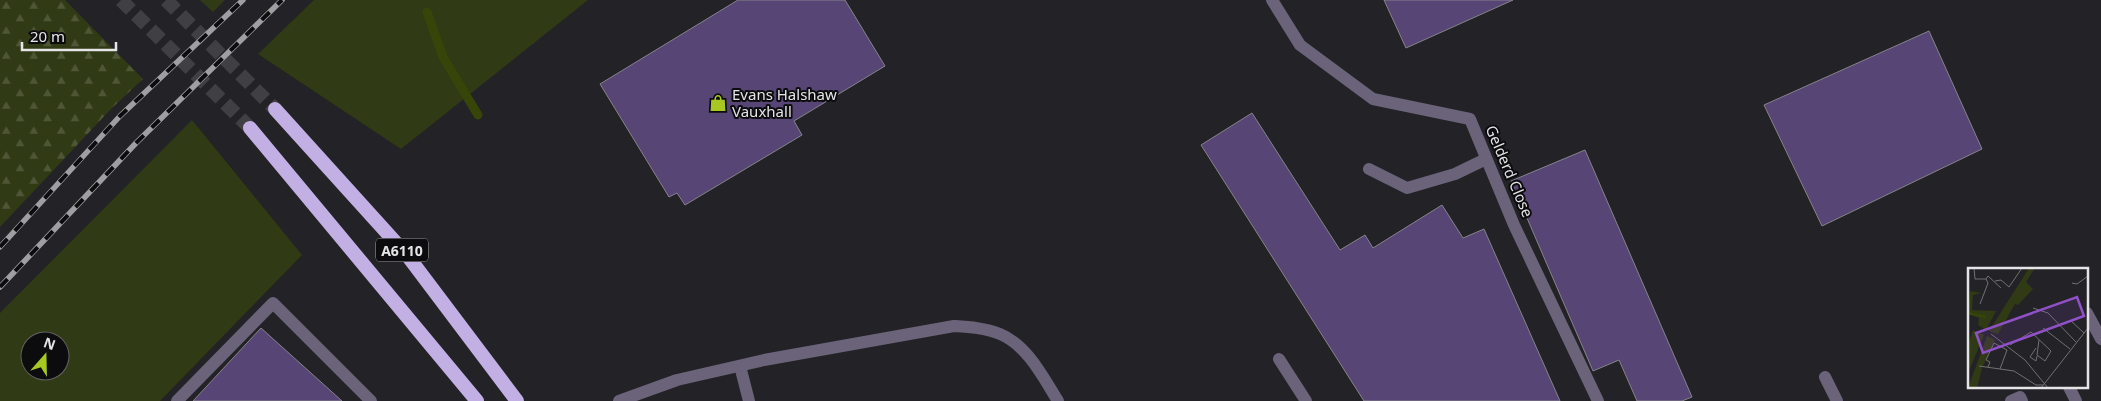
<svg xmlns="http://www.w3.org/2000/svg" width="2101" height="401" viewBox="0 0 2101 401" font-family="'Noto Sans',sans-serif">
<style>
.grass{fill:#303a14;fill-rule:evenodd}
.forest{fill:url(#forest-firs)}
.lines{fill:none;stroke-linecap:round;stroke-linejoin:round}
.stream{stroke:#384509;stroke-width:9}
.building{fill:#574576;stroke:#86848a}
.trunk-tunnel{stroke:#403f43;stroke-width:14;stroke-dasharray:14 7;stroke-linecap:butt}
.service{stroke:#6a637a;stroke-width:12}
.minor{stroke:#6a637a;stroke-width:12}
.trunk{stroke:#c2b0e4;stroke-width:14}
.rail-casing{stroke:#9f9ea1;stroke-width:5.5}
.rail{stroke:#0c0c0e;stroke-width:4;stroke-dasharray:11;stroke-linecap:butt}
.labels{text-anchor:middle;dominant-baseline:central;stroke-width:4;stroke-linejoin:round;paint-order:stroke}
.shield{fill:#0c0c0e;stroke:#a4a3a6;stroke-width:1}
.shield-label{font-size:14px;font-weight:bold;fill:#e5e4e7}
.poi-label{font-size:15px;fill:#e5e4e7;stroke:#0c0c0e;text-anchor:start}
.street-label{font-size:15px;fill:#e5e4e7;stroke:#0c0c0e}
.inset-river{fill:none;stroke:#384509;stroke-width:2.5}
.inset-road{fill:none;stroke:#717073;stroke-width:1}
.view{fill:#9051c7;fill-opacity:0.15;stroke:#9051c7;stroke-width:2.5}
.inset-edge{fill:none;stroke:#e5e4e7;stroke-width:2.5}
</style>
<defs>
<pattern id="forest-firs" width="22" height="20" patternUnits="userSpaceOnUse" patternTransform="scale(1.25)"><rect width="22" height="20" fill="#303a14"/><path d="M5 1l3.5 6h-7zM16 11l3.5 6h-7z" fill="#4e5636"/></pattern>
</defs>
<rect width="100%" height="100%" fill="#232226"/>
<!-- grass -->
<g class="grass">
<path d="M314 0H588L401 149 258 54Z"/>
<path d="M192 120 302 255 160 401H0V313ZM30 341H60V371H30Z"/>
</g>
<!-- forest -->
<g class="forest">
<path d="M0 0H65L143 79 111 109 0 227Z"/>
<path d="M200 0H225L213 12Z"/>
</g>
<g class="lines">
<!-- stream -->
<path class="stream" d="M427 12 443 57 478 115"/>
</g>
<!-- building -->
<g class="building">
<path d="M738 0H845L885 66 794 121 802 135 685 205 677 193 669 197 600 84Z"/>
<path d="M1384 0H1513L1406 48Z"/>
<path d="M1929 31 1982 149 1822 226 1764 105Z"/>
<path d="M1252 113 1340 250 1365 235 1373 248 1442 205 1463 238 1484 229 1560 401H1364L1201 145Z"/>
<path d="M1585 150 1692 397 1682 401H1637L1619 360 1593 371 1511 181Z"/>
<path d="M261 328 342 401H193Z"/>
</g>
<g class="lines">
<!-- trunk-tunnel -->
<g class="trunk-tunnel">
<path d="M121 0 250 128"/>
<path d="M166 0 275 109"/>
</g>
<!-- service -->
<g class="service">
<path d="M1369 169 1407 188 1455 174 1486 159"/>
<path d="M2087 313 2101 339"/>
<path d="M740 366 749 401"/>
<path d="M1825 377 1837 401"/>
<path d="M2069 387 2076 401"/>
<path d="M177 401 273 303 371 401"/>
<path d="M2011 401 2020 397 2022 401"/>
</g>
<!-- minor -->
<g class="minor">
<path d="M1272 0 1300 45 1373 99 1470 119 1514 225 1598 401"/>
<path d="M1279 359 1306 401"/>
<path d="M619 401 677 380 764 360 954 326C969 327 985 328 1000 334 1027 345 1043 377 1058 401"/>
</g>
<!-- trunk -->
<g class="trunk">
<path d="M275 109 407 255 517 401"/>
<path d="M250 128 477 401"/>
</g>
<!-- rail casing -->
<g class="rail-casing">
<g id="rail">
<path d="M0 247 120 116 243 0"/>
<path d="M0 287 136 143 282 0"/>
</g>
</g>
<!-- rail -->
<use href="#rail" class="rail"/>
</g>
<!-- icons -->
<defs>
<g id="shop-bare" transform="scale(1.35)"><path d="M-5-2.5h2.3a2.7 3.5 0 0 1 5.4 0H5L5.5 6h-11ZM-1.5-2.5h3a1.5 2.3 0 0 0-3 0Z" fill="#a6c821" stroke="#0c0c0e" stroke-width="2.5" paint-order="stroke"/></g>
</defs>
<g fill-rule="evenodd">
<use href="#shop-bare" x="718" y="103"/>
</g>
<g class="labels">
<!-- shield labels -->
<rect class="shield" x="376" y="238.5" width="52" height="23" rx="4"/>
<g class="shield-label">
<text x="402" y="250">A6110</text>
</g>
<!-- poi labels -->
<g class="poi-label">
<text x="732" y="94">Evans Halshaw<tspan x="732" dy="17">Vauxhall</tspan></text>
</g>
<!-- street labels -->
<g class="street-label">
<text transform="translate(1510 171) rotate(67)">Gelderd Close</text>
</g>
</g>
<!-- overview -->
<g transform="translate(1968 268)">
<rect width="120" height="120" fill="#232226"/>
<path d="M61 0H67L58 14 65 21 50 37 47 36 30 66 21 63ZM19 68 27 72 14 100 9 120H0Z" fill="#303a14"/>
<path d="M2 23 14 25 5 27 4 42 28 43 18 62 10 57 11 50 0 46ZM5 62 16 67 0 105V77Z" fill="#303a14"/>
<path class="inset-river" d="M0 45 18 49"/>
<path class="inset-road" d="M6 0 7 11H18L20 15 12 36M18 11 20 8 33 20M27 13 33 12 41 19 54 0M104 15 109 16 120 8M65 40 80 45 108 74M102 52 116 65M75 60 102 81M23 66 57 92 80 120M42 77 63 64 83 83 77 93 69 87 71 72M68 80 62 89 68 93 69 88M11 98 46 103 68 117H75M20 99 22 94 18 92 26 75 39 82 32 101M73 120 120 60"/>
<path class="view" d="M109 29 116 48 15 85 8 65Z"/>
<rect width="120" height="120" class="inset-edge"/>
</g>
<!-- north arrow -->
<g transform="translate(45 356) rotate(20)"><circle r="24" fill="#0c0c0e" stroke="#636265"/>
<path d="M0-4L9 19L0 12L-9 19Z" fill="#a6c821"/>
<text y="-8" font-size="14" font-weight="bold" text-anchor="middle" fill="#e5e4e7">N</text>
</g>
<!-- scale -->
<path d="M22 42v8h94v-8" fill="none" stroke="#e5e4e7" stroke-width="2.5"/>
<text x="30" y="42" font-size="15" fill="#e5e4e7" stroke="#0c0c0e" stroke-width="4" paint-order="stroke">20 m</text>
</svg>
